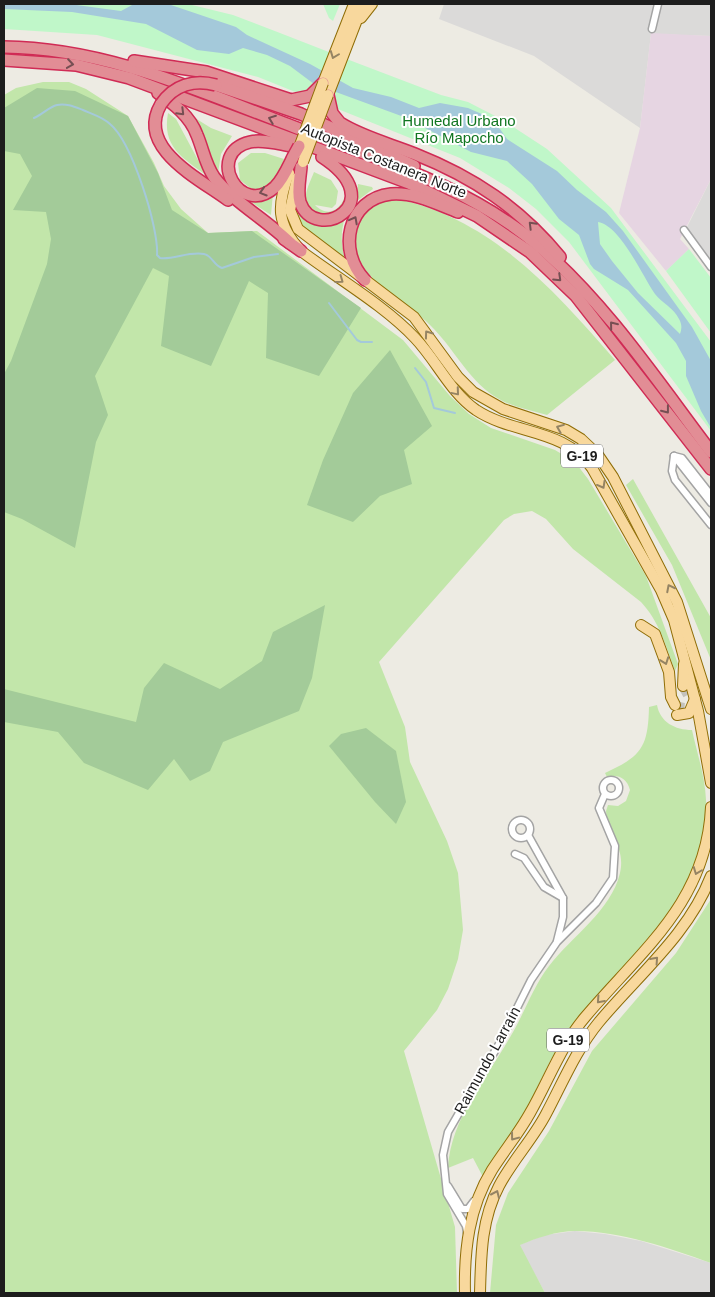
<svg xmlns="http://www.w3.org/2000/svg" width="715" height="1297" viewBox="0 0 715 1297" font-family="Arial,sans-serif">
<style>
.residential{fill:#dbdad9}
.industrial{fill:#e6d5e2}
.grass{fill:#c2e6aa}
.forest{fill:#a3cb99}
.park{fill:#c0f7c9}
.water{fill:#a4c9da;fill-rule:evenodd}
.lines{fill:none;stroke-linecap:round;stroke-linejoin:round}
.stream{stroke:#a4c9da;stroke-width:2}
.primary-tunnel{stroke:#c3c2bb;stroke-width:10;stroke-dasharray:10 5;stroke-linecap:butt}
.minor-casing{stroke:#a4a4a4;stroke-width:9}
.primary-casing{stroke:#8f6d06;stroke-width:12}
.motorway-casing{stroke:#d02b55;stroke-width:14}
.minor{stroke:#fff;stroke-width:6}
.primary{stroke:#f8d89d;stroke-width:10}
.motorway{stroke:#e28d95;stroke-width:11}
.primary-bridge-casing{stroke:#8f6d06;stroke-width:12;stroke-linecap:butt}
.motorway-bridge-casing{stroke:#d02b55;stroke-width:14;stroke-linecap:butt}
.primary-bridge{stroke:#f8d89d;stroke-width:10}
.motorway-bridge{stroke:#e28d95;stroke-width:11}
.oneway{stroke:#958463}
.oneway2{stroke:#764f53}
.labels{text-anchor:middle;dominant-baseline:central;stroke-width:4;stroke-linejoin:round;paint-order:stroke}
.shield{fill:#fff;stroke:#616161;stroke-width:1}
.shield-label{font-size:14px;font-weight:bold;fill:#1d1d1d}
.park-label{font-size:15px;fill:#107621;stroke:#fff}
.street-label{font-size:15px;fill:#1d1d1d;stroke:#fff}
</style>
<rect width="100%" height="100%" fill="#edebe3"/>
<!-- residential -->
<g class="residential">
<path d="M444 4H711V36L651 34 640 128 534 56 439 19Z"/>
<path d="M711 179V265L685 231Z"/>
<path d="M575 1231 605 1234 641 1241 711 1263V1293H545L519 1245 545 1235Z"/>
</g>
<!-- industrial -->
<path class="industrial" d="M651 33 711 36V179L680 239 689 249 666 271 619 213 640 128Z"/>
<!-- grass -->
<g class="grass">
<path d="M43 82H69L86 89 128 116 154 163 164 186 181 209 208 233 257 231 403 340 450 396 469 414 491 428 555 450 575 462 588 479 646 576 678 664 675 671C666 646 659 621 641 602L573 549 546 519 532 511 514 514 504 520 379 662 405 727 410 762 447 841 458 873 463 930 458 959 448 989 437 1010 404 1051 455 1227 457 1293H4V95L16 88Z"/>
<path d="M168 113 176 119 206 175C181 157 162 146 168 113Z"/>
<path d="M195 118 211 128 232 136 221 154 218 173C209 155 207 135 195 118Z"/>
<path d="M251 153H265L284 159C278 177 272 187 254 191L240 180 238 163Z"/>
<path d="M314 172 331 180 338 191 336 204 332 208 315 205C329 219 341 209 346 194 345 225 302 219 306 195 307 187 311 180 314 172Z"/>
<path d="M358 184 372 187 373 189 357 201Z"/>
<path d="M273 193 271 215 251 202Z"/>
<path d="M396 199C491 218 555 291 615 360L547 415C528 410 509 406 494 396 467 378 453 347 430 325 407 301 352 279 351 242 351 238 353 232 354 227 358 209 379 201 396 199Z"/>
<path d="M297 203 328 224 338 222 345 217C340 234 341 245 346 262 332 250 288 224 297 203Z"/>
<path d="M633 479 711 618V660L672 565 626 485Z"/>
<path d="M657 705C660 722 675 730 692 730 697 753 705 776 706 800 710 899 619 961 567 1033 549 1058 539 1087 524 1113 512 1135 496 1156 483 1177L473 1158 448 1168C451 1118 485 1081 509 1039 524 1015 532 988 549 966 572 936 611 911 620 873 626 846 607 834 606 811L608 805 618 806 626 801 630 790C627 778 618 774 607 777L605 773C642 756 648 747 649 707Z"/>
<path d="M711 899V1263C669 1248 621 1231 576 1231 556 1231 537 1238 520 1245L545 1293H490L496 1225 508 1193 549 1131 592 1051 676 953Z"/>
</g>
<!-- forest -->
<g class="forest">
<path d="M37 88 75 91 128 116 158 173 172 210 208 233 252 231 361 308 319 376 266 358 268 293 249 281 211 366 161 346 169 276 153 268 95 376 108 415 96 442 75 548 22 519 4 512V374L11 361 47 264 51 239 46 212 13 210 32 176 20 154 4 151V108Z"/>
<path d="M390 350 432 426 404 450 412 484 380 496 353 522 307 505 323 460 353 393Z"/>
<path d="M325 605 312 678 299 711 223 742 210 771 190 781 174 759 148 790 84 763 58 732 4 722V689L136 722 144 688 164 663 220 689 262 661 273 632Z"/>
<path d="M366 728 396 751 406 802 396 824 375 802 329 746 341 734Z"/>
</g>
<!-- park -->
<g class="park">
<path d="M4 4H188L233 15 280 33 357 63 441 95 468 102 501 119 547 149 611 208 711 342V431L569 242 536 209 509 188 460 158 258 77 97 35 4 29Z"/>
<path d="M323 4H340L333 21 329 18Z"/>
<path d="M689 249 711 278V333L666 271Z"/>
</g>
<!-- water -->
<path class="water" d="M4 4H69L121 11 134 4 171 5 236 27 247 35 310 64 353 88 391 97 419 108 440 103 468 108 484 115 500 129 507 139 557 171 577 190 606 212 623 231 692 327 711 361V428L701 411 686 376V361L676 343 628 290 594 269 590 264 579 235 559 219 532 184 507 161 471 152 404 117 314 84 290 66 267 55 243 48 229 54 197 50 146 24 72 12 4 9ZM598 222C620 225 643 277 655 294 662 303 674 308 679 319 682 324 682 329 680 334L638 293 612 261 600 244Z"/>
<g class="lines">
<!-- stream -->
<g class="stream">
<path d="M34 118C43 114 49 107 57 105 66 103 75 107 83 110 92 114 103 117 110 124 132 142 159 228 157 255L160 258C173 260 189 251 204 254 213 256 213 265 222 268L254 257 278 254"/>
<path d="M329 303 357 340 361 342H372"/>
<path d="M415 368 426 382 434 408 455 413"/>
</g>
<!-- primary-tunnel -->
<g class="primary-tunnel">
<path d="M683 686 688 695 699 702"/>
<path d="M675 705C690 714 713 702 710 684"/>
</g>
<!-- minor casing -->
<g class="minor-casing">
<g id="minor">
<path d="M652 29 658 4"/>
<path d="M684 230 711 267"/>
<path d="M674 456 672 471 675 480 711 525"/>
<path d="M674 456 711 503"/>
<path d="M674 456 682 458 711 495"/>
<circle cx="611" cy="788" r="8"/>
<circle cx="521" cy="829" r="9"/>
<path d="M528 835 563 898V917L557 941"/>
<path d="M515 854 524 858 544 887 563 898"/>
<path d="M448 1186 462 1209H468L474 1201"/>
<path d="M467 1233 466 1226 447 1194 443 1155 448 1132 499 1044 531 980 557 942 596 903 613 878 615 846 599 808 605 794"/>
</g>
</g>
<!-- primary casing -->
<g class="primary-casing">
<g id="primary">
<path d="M361 18 372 4"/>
<path d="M323 83 354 4"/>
<path d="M328 95 363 4"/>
<path d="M289 173C277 205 276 224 301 251 337 278 385 306 415 338 437 361 450 392 476 410 514 435 564 428 592 468L661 590 674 620 698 711 711 783"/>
<path d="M297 178 290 210 298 229 414 317 458 377 473 392 503 409 566 430 581 439 598 455 613 477 677 602 711 709"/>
<path d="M641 625 655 634 669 672 671 697 675 705"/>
<path d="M683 686 684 664"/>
<path d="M677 715 689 713 695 699"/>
<path d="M465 1293C464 1250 469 1207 492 1170 504 1151 519 1133 530 1113 549 1080 561 1045 586 1016 642 950 707 901 711 807"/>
<path d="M480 1293C481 1256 481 1220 499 1186 512 1161 533 1139 546 1114 563 1082 576 1050 599 1022 639 974 688 935 711 876"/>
</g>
</g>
<!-- motorway casing -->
<g class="motorway-casing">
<g id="motorway">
<path d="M4 47C108 48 201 92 297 128 380 160 471 187 540 247 607 305 658 382 711 452"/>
<path d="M4 60 76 65 129 78 409 183 477 216 530 252 576 296 711 469"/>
<path d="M134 61 206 72 291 100 310 96 323 83"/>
<path d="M216 85 301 114 414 166"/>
<path d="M158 93C174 104 190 116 197 135 203 149 205 164 214 177 231 200 268 221 290 243"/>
<path d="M328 95 332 113 340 123C362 137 390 144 415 154 473 177 520 208 560 257"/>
<path d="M161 104C135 148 200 179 228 200"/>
<path d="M292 146C279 144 263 139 250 142 204 153 240 219 275 187 283 179 288 167 293 157"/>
<path d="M301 167C300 179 297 191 300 202 315 245 393 203 322 157"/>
<path d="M284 239 301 251"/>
<path d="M365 280C337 251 347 199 391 194 414 192 437 204 458 212"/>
</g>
</g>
<!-- minor -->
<use href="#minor" class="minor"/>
<!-- primary -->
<use href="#primary" class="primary"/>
<!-- motorway -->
<use href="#motorway" class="motorway"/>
<!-- primary-bridge casing -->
<g class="primary-bridge-casing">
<g id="primary-bridge">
<path d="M297 153 323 83"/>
<path d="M303 162 328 95"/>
</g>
</g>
<!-- motorway-bridge casing -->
<g class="motorway-bridge-casing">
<g id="motorway-bridge">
<path d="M161 104C174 85 194 79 216 85"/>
<path d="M293 157 299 146"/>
</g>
</g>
<!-- primary-bridge -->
<use href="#primary-bridge" class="primary-bridge"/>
<!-- motorway-bridge -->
<use href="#motorway-bridge" class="motorway-bridge"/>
</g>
<!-- one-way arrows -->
<defs><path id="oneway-chevron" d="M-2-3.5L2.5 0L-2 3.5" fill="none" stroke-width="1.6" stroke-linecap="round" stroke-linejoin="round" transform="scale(1.25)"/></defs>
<g class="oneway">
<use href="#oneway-chevron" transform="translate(334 55) rotate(111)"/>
<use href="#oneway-chevron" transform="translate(340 280) rotate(36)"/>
<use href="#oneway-chevron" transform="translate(428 334) rotate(-126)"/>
<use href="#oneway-chevron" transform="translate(456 392) rotate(50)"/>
<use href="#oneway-chevron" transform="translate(560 428) rotate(-158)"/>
<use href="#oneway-chevron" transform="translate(602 485) rotate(61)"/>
<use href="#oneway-chevron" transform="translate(670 588) rotate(-117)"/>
<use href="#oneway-chevron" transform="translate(665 661) rotate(70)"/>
<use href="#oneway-chevron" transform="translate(697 871) rotate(111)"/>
<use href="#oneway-chevron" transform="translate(655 960) rotate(-48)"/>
<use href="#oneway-chevron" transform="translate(600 1000) rotate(132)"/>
<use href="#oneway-chevron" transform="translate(514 1137) rotate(127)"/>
<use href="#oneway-chevron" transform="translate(496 1194) rotate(-66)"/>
</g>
<g class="oneway2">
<use href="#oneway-chevron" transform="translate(70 64) rotate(8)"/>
<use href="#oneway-chevron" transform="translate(181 112) rotate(45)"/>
<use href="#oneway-chevron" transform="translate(272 119) rotate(-159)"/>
<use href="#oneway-chevron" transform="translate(263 192) rotate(163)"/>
<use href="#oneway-chevron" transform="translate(354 220) rotate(-62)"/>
<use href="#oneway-chevron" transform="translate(532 225) rotate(-135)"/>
<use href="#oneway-chevron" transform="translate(558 278) rotate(44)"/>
<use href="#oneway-chevron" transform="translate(613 325) rotate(-129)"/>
<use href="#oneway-chevron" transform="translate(666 410) rotate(52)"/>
</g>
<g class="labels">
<!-- shield labels -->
<g class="shield">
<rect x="561" y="444.5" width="42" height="23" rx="4"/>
<rect x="547" y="1028.5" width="42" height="23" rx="4"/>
</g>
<g class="shield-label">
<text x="582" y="456">G-19</text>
<text x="568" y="1040">G-19</text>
</g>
<!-- park labels -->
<g class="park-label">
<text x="459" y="120">Humedal Urbano<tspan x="459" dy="17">Río Mapocho</tspan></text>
</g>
<!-- street labels -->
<g class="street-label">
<text transform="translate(384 160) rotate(22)">Autopista Costanera Norte</text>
<text transform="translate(487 1060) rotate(-61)">Raimundo Larraín</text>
</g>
</g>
<!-- border -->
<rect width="715" height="1297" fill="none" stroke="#1d1d1d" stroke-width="10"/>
</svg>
